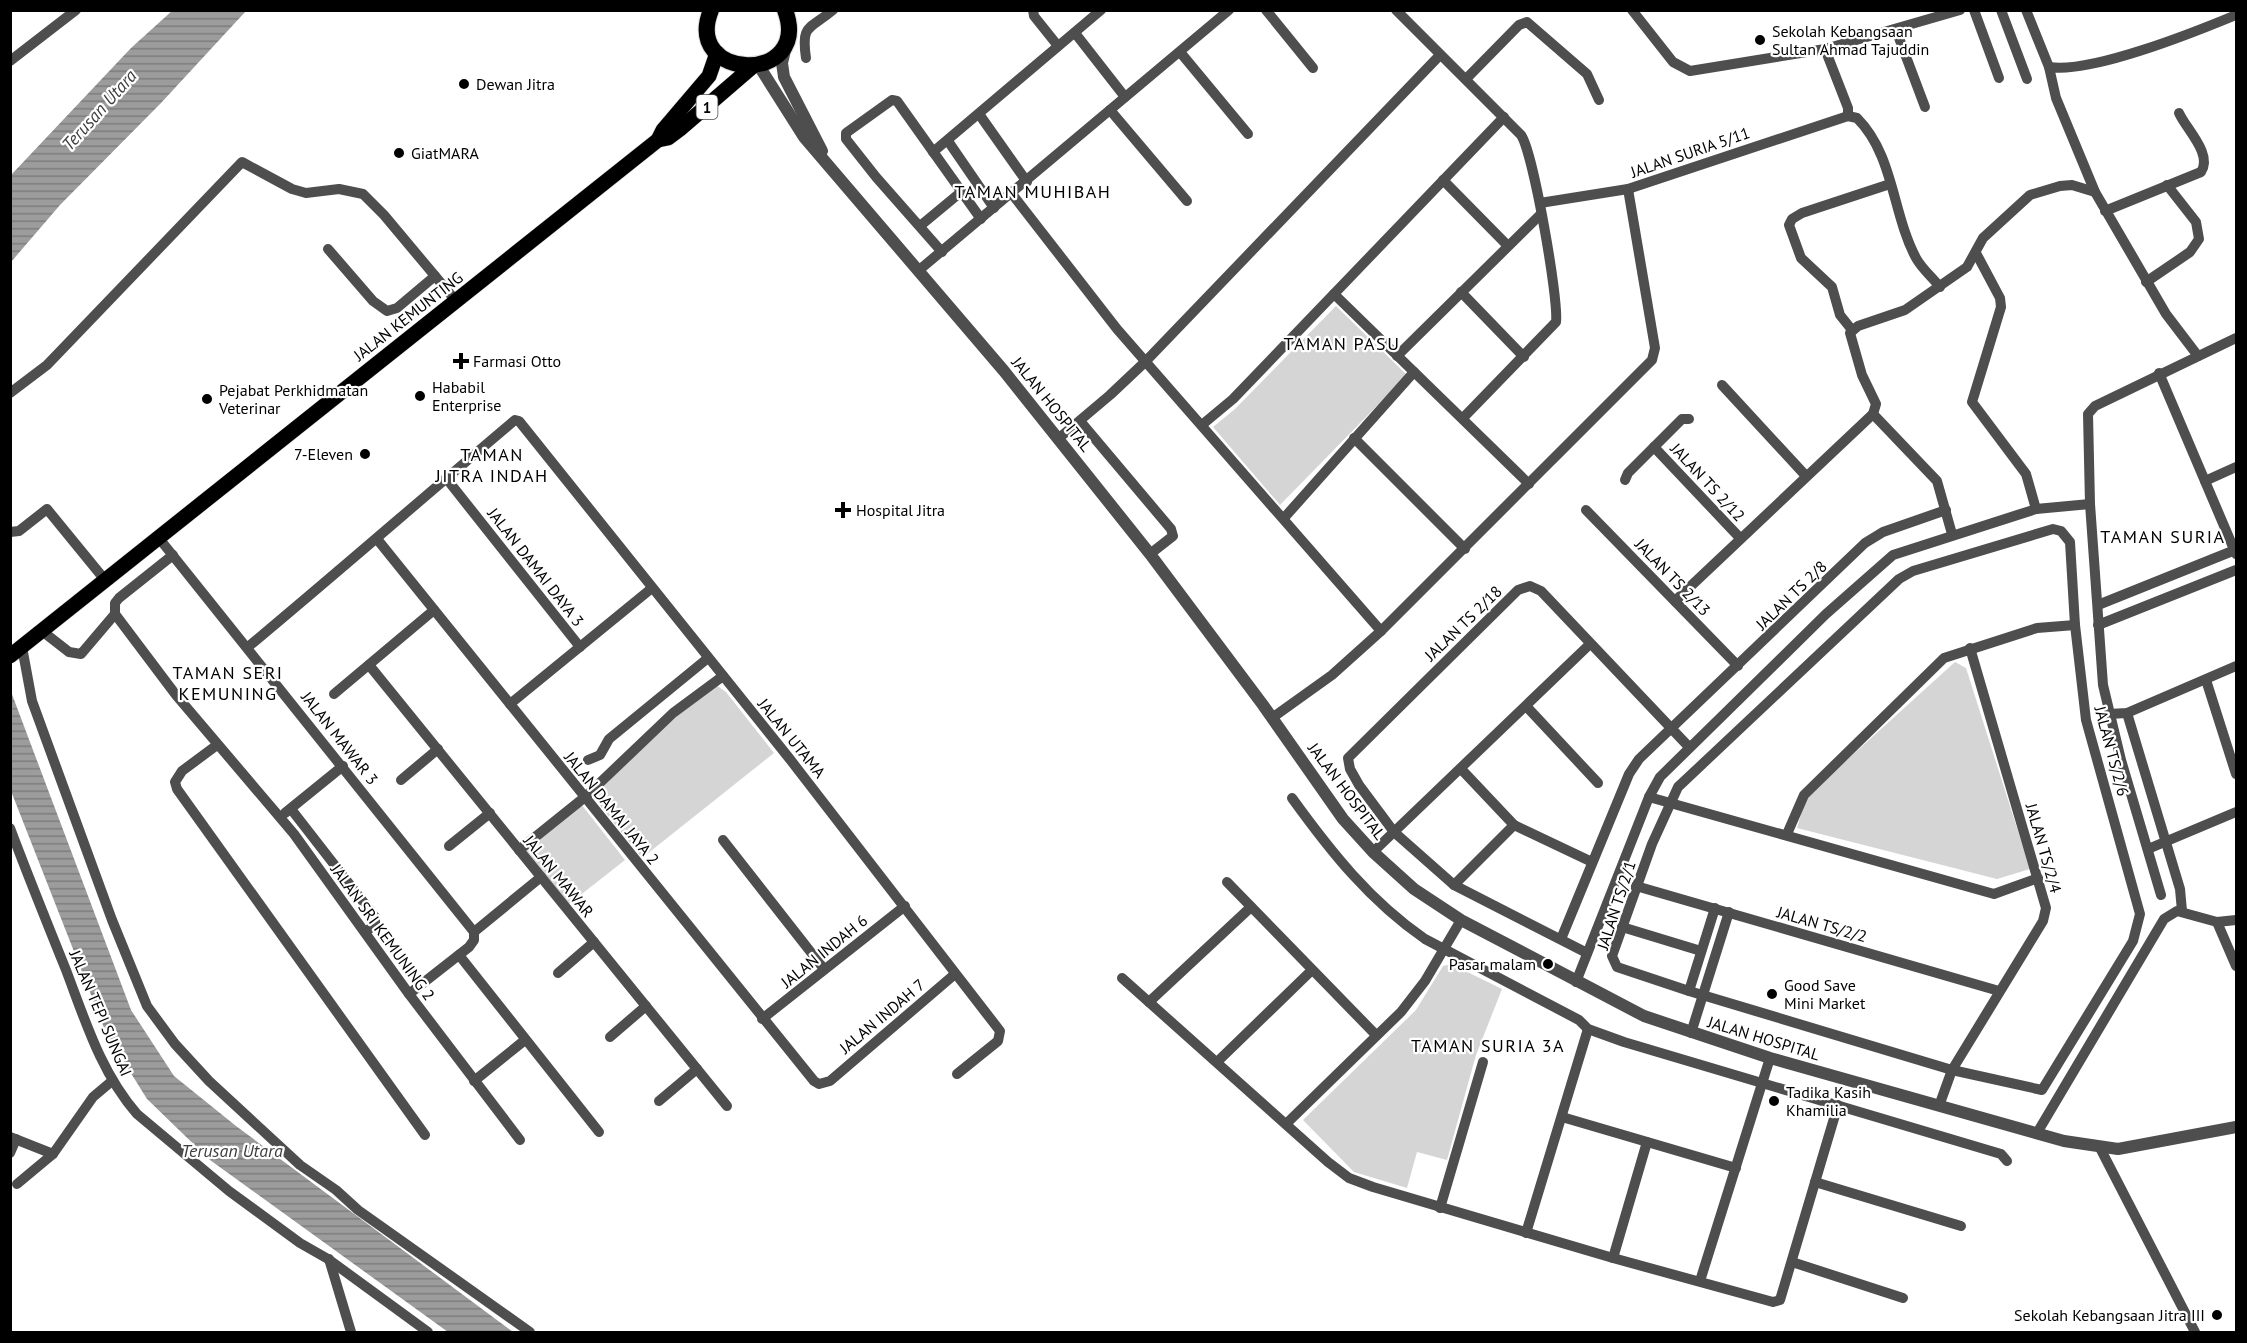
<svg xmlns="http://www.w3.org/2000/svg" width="2247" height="1343" viewBox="0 0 2247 1343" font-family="'PT Sans',sans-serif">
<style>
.green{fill:#d5d5d5}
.water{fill:url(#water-rules)}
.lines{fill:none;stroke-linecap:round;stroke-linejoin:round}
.primary-casing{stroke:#dbdbdb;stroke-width:16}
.trunk-casing{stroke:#dbdbdb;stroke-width:18}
.minor{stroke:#4e4e4e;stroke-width:10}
.tertiary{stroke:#4e4e4e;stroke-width:12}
.primary{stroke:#000;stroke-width:15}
.trunk{stroke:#000;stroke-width:16}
.poi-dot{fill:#000;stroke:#fff;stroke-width:2}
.labels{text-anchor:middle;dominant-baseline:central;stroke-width:4.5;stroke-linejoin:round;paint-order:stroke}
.shield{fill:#fff;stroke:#4c4c4c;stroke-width:1.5}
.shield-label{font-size:15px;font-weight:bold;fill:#000}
.poi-label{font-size:16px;fill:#000;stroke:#fff;text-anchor:start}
.street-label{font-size:16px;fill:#000;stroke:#fff}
.water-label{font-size:18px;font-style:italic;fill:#3d3d3d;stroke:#fff}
.neighbourhood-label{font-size:18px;letter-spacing:1.5px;fill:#000;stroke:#fff}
</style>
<defs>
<pattern id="water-rules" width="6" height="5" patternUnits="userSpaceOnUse" patternTransform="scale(1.5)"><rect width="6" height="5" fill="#9c9c9c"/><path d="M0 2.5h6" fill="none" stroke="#7d7d7d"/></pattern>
</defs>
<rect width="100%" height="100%" fill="#fff"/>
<!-- green -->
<g class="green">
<path d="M1336 306 1407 375 1280 505 1213 427 1235 409Z"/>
<path d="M1955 662 1966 668 2030 869 1997 879 1797 828 1806 797Z"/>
<path d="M716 685 726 692 774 753 642 858 593 797 660 727Z"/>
<path d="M581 804 625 860 569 904 525 849Z"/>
<path d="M1451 964 1502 989 1476 1055 1447 1160 1417 1152 1407 1188 1354 1172 1303 1120 1416 1010 1443 966Z"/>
</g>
<!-- water -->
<g class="water">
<path d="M173 10 246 11 161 103 60 205 11 262V175L131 48Z"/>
<path d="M10 689 131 1010 174 1076 236 1126 513 1332H448L210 1160 147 1099 106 1033 11 791Z"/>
</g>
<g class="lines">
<!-- primary casing -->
<g class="primary-casing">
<g id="primary">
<path d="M658 140 668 138 680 129 752 67"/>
<path d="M10 656 658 140 663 130 709 76 717 53"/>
</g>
</g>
<!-- trunk casing -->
<g class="trunk-casing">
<path id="trunk" d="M711 10C682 82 813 85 785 10"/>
</g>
<!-- minor -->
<g class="minor">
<path d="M1033 10 1034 16 1058 46"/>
<path d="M1266 10 1313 68"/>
<path d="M1396 10 1521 135C1533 152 1559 300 1556 322L1463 418"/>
<path d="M1632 10 1673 62 1690 71 1825 49 1960 10"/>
<path d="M1974 10 1999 78"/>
<path d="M2001 10 2027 79"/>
<path d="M2026 10 2049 67 2056 98 2095 192 2166 314 2198 356"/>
<path d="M1896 30 1925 107"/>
<path d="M1075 33 1125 97"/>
<path d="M1825 49 1848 108V116"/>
<path d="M1180 52 1248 134"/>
<path d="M806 58C801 24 809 30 833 10"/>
<path d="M10 61 76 10"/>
<path d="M2049 67C2090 74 2195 32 2236 15"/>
<path d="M1466 79 1519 25 1527 22 1587 74 1599 100"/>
<path d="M1110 110 1187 201"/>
<path d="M979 114 1027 182"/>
<path d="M1848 116 1857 118C1894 155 1892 213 1916 258 1922 269 1932 277 1940 287"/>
<path d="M948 141 994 208"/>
<path d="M933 152 1101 10"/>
<path d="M1443 180 1507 245"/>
<path d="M1012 194 1117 329 1381 631"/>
<path d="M1540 203 1628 189 1848 116"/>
<path d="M2105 211 2201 172C2213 154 2186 129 2179 113"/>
<path d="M920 226 961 192"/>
<path d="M328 249 373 301 387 311 397 308 435 276"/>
<path d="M942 252 876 177 846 139V133L892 100 897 101 981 219"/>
<path d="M1976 253 2000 298 2001 307 1972 402 2026 474 2036 509"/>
<path d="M918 271 1229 10"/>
<path d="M2146 282 2190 252 2199 239 2196 222 2167 185"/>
<path d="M1461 292 1524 357"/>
<path d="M1334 294 1529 484"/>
<path d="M1852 330 1840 315 1832 287 1801 258 1789 225 1792 219 1802 213 1890 184"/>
<path d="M1397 356 1541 214"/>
<path d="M2159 373 2236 554"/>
<path d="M1722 385 1806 476"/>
<path d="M10 393 47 365 242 162 292 189 306 193 339 189 363 194 384 215 456 301"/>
<path d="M1080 421 1171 529 1173 536 1150 554"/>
<path d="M1203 424 1233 399 1504 117"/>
<path d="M1059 438 1110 395 1145 362 1440 55"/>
<path d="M1354 438 1465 549"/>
<path d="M1654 447 1740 538"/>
<path d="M446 478 580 647"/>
<path d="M1625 480 1628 473 1682 419H1689"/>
<path d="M2205 481 2236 467"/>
<path d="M1586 510 1738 666"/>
<path d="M1284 518 1414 372"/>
<path d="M2053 529 2061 531 2070 542 2075 625 2086 720 2140 914 2133 941 2042 1090 1952 1070 1689 991 1617 967 1612 956 1652 844 1678 787 1899 579 1913 571Z"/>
<path d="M10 532 19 531 47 509 105 580"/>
<path d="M1952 534 1937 481 1873 414 1876 404 1862 375 1850 333 1858 326 1905 310 1967 267 1983 238 2030 195 2060 186 2072 185 2095 192"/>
<path d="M158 537 474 932V940L469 947 409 994"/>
<path d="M377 539 814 1081 819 1084 830 1081 955 974"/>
<path d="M173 555 119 598 115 603V614L176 695 294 834 409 994 520 1140"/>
<path d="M1675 601 1873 414"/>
<path d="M2098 605 2235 550"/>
<path d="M2098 625 2236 570"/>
<path d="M42 631 69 652 81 654 115 614"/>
<path d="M22 647 32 701 112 920 147 1006 175 1044 209 1081 300 1165 336 1190 358 1210 530 1332"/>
<path d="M248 647C338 572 426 495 515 420L519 421 789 758 1000 1031 998 1041 957 1074"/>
<path d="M369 665 727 1106"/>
<path d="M2206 680 2236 774"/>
<path d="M334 694 434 610"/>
<path d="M510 704 652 588"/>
<path d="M1526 706 1598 783"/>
<path d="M2127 713 2180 889 2182 911"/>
<path d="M2109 714 2127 713 2236 666"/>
<path d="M1272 718 1332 675 1381 631 1652 360 1655 348 1628 189"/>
<path d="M217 745 182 771 175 782 177 789 425 1135"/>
<path d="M588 760 600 755 609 739 708 658"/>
<path d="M1462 770 1514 825 1592 862"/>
<path d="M401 780 438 749"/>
<path d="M1649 797 1994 894 2038 878"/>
<path d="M1292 798C1331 852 1370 901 1425 939L1579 1020 1588 1029 1624 1042 2001 1154 2007 1161"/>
<path d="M291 809 375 917V925L365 932"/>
<path d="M285 813 343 766"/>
<path d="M10 828C28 876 47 923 66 970 85 1020 101 1073 137 1114L229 1191 300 1243 328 1259 428 1332"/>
<path d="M1787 834 1804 795 1944 658 2037 628 2075 625"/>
<path d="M723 840 824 969"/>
<path d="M449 846 490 813"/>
<path d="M2148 849 2236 812"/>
<path d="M519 850 585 797 673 713 723 676"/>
<path d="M1373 852 1590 644"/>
<path d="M1227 882 1376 1035"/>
<path d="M1454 885 1514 825"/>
<path d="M1636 886 1999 991"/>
<path d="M2161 895 2121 760 2103 685 2090 504 2088 414 2095 406 2236 338"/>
<path d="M2217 922 2236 966"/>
<path d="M1622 927 1701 951"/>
<path d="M474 932 541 877"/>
<path d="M1561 939 1629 774 1639 759 1865 543 1883 532 1946 510"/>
<path d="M1587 953 1454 885 1394 832 1359 785 1350 769 1348 758 1518 590 1530 586 1541 591 1689 747"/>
<path d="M459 955 599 1132"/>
<path d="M558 973 594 942"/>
<path d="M1122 978 1328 1162 1349 1178 1373 1187 1613 1258 1773 1302 1780 1300 1838 1105"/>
<path d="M1576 982 1649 797 1660 777 1826 614 1893 555 2036 509 2090 504"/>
<path d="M1689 991 1715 908"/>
<path d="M1149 1002 1251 907"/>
<path d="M762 1019 905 906"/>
<path d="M1691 1033 1729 912"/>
<path d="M610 1037 646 1006"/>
<path d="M1217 1062 1312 970"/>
<path d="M474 1081 525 1040"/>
<path d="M659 1101 697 1069"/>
<path d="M1939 1106 1952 1070 2043 921 2046 908 1970 648"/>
<path d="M1562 1117 1736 1168"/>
<path d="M1287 1123 1401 1012 1425 981 1461 920"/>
<path d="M2037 1133 2164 919 2177 911 2217 922 2236 920"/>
<path d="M10 1137 53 1154"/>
<path d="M2099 1146 2195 1332"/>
<path d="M10 1153 16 1139"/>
<path d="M1815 1182 1961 1226"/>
<path d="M17 1184 53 1154 93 1097 112 1081"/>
<path d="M1440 1208 1483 1062"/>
<path d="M1526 1233 1588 1029"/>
<path d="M1613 1258 1647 1142"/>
<path d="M329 1259 351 1332"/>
<path d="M1792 1262 1903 1298"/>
<path d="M1700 1281 1770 1058"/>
</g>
<!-- tertiary -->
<g class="tertiary">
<path d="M786 46 782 63 784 77 822 151"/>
<path d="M759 66 804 137 1004 371 1150 554 1263 705 1343 819 1373 852 1414 889 1461 920 1644 1016 1770 1058 2064 1141 2118 1149 2236 1127"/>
</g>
<!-- primary -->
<use href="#primary" class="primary"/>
<!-- trunk -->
<use href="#trunk" class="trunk"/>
</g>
<!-- markers -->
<g class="poi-dot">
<circle cx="1760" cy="40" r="6"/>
<circle cx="464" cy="84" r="6"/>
<circle cx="399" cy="153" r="6"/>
<path d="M458 352h6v6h6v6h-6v6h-6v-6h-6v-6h6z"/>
<circle cx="420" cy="396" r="6"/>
<circle cx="207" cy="399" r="6"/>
<circle cx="365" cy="454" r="6"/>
<path d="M840 501h6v6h6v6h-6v6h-6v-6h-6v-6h6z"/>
<circle cx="1548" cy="964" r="6"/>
<circle cx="1772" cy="994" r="6"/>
<circle cx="1774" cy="1101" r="6"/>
<circle cx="2217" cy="1315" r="6"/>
</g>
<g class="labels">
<!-- shield labels -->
<rect class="shield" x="696.5" y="95" width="21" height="24" rx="4.5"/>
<g class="shield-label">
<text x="707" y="107">1</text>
</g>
<!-- poi labels -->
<g class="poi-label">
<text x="1772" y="31">Sekolah Kebangsaan<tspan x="1772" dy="18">Sultan Ahmad Tajuddin</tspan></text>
<text x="476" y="84">Dewan Jitra</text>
<text x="411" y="153">GiatMARA</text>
<text x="473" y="361">Farmasi Otto</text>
<text x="432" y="387">Hababil<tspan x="432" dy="18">Enterprise</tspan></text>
<text x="219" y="390">Pejabat Perkhidmatan<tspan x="219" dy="18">Veterinar</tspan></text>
<text x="353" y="454" text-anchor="end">7-Eleven</text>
<text x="856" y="510">Hospital Jitra</text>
<text x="1536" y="964" text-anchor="end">Pasar malam</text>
<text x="1784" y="985">Good Save<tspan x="1784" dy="18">Mini Market</tspan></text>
<text x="1786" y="1092">Tadika Kasih<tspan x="1786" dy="18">Khamilia</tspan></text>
<text x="2205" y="1315" text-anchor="end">Sekolah Kebangsaan Jitra III</text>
</g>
<!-- street labels -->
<g class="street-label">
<text transform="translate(1690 152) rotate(-19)">JALAN SURIA 5/11</text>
<text transform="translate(408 316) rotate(-38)">JALAN KEMUNTING</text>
<text transform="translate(1052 404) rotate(51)">JALAN HOSPITAL</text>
<text transform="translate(1708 482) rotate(47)">JALAN TS 2/12</text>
<text transform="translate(536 567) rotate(52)">JALAN DAMAI DAYA 3</text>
<text transform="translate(1673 577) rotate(46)">JALAN TS 2/13</text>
<text transform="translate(1791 595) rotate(-44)">JALAN TS 2/8</text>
<text transform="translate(1463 623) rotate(-44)">JALAN TS 2/18</text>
<text transform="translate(340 738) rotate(52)">JALAN MAWAR 3</text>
<text transform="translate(792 738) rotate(51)">JALAN UTAMA</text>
<text transform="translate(2112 751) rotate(75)">JALAN TS/2/6</text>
<text transform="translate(1347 791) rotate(53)">JALAN HOSPITAL</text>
<text transform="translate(612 808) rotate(51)">JALAN DAMAI JAYA 2</text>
<text transform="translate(2044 848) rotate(74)">JALAN TS/2/4</text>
<text transform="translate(559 876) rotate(51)">JALAN MAWAR</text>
<text transform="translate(1616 905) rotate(-72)">JALAN TS/2/1</text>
<text transform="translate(1822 924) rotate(16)">JALAN TS/2/2</text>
<text transform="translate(383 932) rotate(54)">JALAN SRI KEMUNING 2</text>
<text transform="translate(824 951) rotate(-39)">JALAN INDAH 6</text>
<text transform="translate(101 1013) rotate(67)">JALAN TEPI SUNGAI</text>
<text transform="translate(882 1016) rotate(-40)">JALAN INDAH 7</text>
<text transform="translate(1764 1038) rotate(17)">JALAN HOSPITAL</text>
</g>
<!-- water labels -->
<g class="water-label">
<text transform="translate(99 110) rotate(-48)">Terusan Utara</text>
<text x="232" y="1150">Terusan Utara</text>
</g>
<!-- neighbourhood labels -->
<g class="neighbourhood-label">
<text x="1033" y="191">TAMAN MUHIBAH</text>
<text x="1342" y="343">TAMAN PASU</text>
<text x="492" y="454">TAMAN<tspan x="492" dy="21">JITRA INDAH</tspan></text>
<text x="2163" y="536">TAMAN SURIA</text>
<text x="228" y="672">TAMAN SERI<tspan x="228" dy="21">KEMUNING</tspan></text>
<text x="1488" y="1045">TAMAN SURIA 3A</text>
</g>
</g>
<!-- border -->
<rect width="2247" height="1343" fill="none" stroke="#000000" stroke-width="24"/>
</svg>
